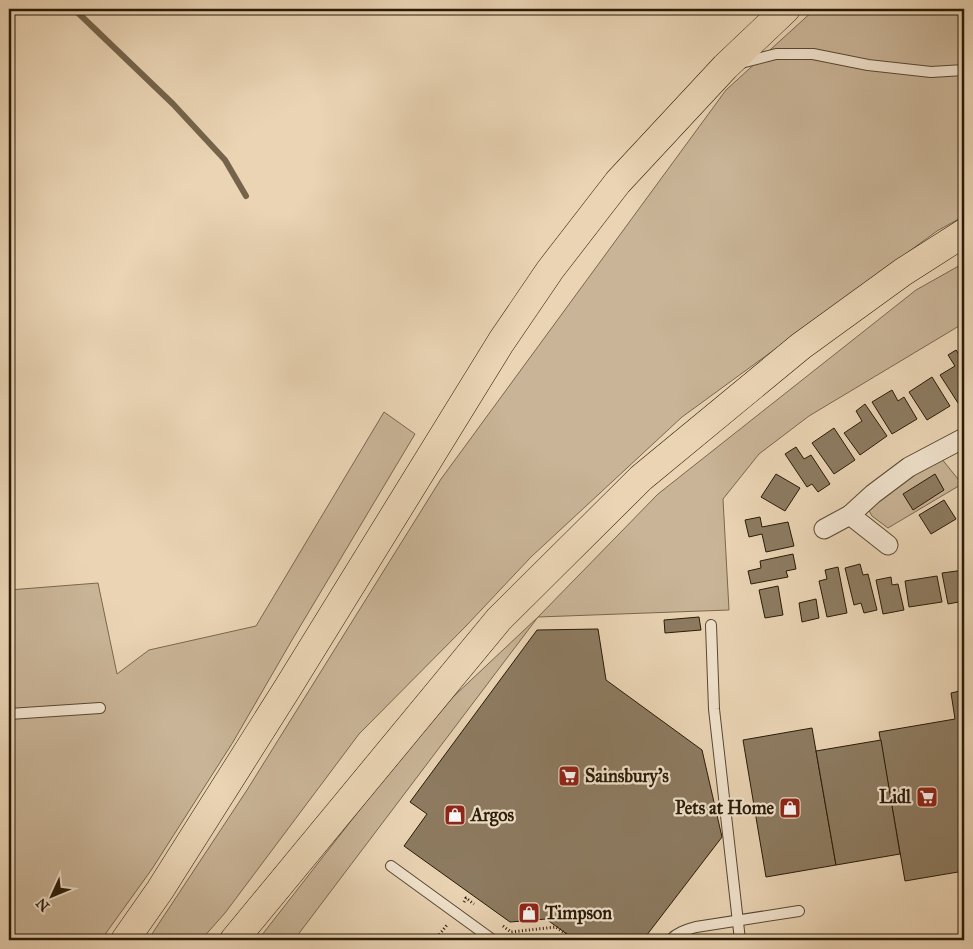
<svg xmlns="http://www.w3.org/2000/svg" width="973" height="949" viewBox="0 0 973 949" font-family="'IM FELL Great Primer',serif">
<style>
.green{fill:#c9b497;stroke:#78674f}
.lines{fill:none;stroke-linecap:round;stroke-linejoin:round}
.stream{stroke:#75644b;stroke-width:6}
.building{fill:#8d7b61;stroke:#281a07}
.lane-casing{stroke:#584832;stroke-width:12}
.street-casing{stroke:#584832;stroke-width:21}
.highway-casing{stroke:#281a07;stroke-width:29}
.path{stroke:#281a07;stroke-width:3;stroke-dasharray:1 2.5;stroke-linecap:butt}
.lane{stroke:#f1e3ce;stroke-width:10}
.street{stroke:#f1e3ce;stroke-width:19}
.highway{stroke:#ead4b4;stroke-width:28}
.labels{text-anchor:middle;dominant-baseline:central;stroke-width:4.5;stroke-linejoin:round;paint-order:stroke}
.poi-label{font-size:18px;font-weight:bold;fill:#281a07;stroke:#f1e3ce;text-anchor:start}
</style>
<rect width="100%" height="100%" fill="#ead4b4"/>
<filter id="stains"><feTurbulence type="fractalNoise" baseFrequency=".004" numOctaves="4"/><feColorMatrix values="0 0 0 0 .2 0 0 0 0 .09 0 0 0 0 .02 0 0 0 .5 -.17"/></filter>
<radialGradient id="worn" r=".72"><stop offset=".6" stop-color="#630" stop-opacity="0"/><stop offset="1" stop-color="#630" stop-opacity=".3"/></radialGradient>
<!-- green -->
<g class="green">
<path d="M815 9H964V216L937 231 682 417 531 557 466 626 359 734 225 913 201 940H148L247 790 441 479 726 90Z"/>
<path d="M964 263V323L809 416 759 454 723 499 729 610 538 617 294 940H258L379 785 453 697 538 617 658 494 916 290Z"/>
<path d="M384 412 415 434 292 640 233 742 152 869 101 940H9V590L98 583 117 674 149 650 256 626Z"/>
<path d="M941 458 962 484 888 528 872 516 868 509 870 502Z"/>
</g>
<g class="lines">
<!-- stream -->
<path class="stream" d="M74 9 173 104 225 160 246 196"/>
</g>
<!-- building -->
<g class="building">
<path d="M956 350 964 362V399L958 403 940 375 955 366 948 355Z"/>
<path d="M932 377 950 406 927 420 909 392Z"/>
<path d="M892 390 898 401 904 397 917 419 892 434 872 402Z"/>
<path d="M865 404 887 436 860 455 844 433 862 421 856 411Z"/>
<path d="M834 428 855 460 834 474 812 443Z"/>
<path d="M796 447 804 459 811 455 830 484 818 492 812 484 807 487 785 454Z"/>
<path d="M776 474 800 488 785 511 761 497Z"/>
<path d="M935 474 944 490 913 510 903 494Z"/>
<path d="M944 500 956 519 931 534 919 515Z"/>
<path d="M760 517 762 527 788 522 794 546 766 552 762 534 749 537 745 520Z"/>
<path d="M793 554 796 569 786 571 788 577 751 584 748 571 761 568 760 561Z"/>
<path d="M860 564 863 575 868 574 877 610 864 613 861 603 854 605 845 568Z"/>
<path d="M838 567 847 613 827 617 819 581 827 579 825 570Z"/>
<path d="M964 570V601L948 604 942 573Z"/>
<path d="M937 576 942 602 909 607 905 581Z"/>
<path d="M891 577 892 585 898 584 904 610 883 614 876 580Z"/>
<path d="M778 586 783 615 765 618 759 590Z"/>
<path d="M816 599 819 618 802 622 799 603Z"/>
<path d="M699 617 701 630 665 633 664 620Z"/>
<path d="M598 629 606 680 702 750 722 837 643 940H575L546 919 510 922 404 846 427 814 410 802 537 630Z"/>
<path d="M964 690V871L905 881 879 732 955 719 951 693Z"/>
<path d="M812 728 836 865 766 877 743 740Z"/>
<path d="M881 740 900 854 836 865 816 751Z"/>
</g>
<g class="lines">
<!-- lane casing -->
<g class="lane-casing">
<g id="lane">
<path d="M741 63 776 54H813L868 65 931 72 964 70"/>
<path d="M711 625 714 709 740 940"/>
<path d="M9 714 100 708"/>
<path d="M391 866 493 940"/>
<path d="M670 940C678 932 686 930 696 927L799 911"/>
</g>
</g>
<!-- street casing -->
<g class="street-casing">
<g id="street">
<path d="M850 515 888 545"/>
<path d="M824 529 850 515 873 494 909 467 964 438"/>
</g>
</g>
<!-- highway casing -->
<g class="highway-casing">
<g id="highway">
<path d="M125 940 160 890 287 689 501 342 550 270 618 182 725 67 786 9"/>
<path d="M234 940 499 619 641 478 801 346 903 272 964 233"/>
</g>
</g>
<!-- path -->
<g class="path">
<path d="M464 902 466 898 474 904"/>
<path d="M503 926 511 932 556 927 574 940"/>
<path d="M435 940 447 925"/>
</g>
<!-- lane -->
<use href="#lane" class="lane"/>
<!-- street -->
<use href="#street" class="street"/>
<!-- highway -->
<use href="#highway" class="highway"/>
</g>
<!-- icons -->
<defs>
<g id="supermarket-square" transform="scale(1.125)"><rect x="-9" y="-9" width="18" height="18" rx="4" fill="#8f2418" stroke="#f1e3ce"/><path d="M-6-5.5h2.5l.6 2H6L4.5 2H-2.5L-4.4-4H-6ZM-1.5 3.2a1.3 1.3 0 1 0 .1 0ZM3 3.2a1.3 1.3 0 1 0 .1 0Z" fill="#fff"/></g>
<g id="shop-square" transform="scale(1.125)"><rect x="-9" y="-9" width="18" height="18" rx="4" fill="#8f2418" stroke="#f1e3ce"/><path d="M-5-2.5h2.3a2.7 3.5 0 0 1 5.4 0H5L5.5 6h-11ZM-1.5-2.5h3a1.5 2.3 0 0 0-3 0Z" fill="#fff"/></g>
</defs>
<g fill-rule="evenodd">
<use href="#supermarket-square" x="569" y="776"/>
<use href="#supermarket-square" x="927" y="797"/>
<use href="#shop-square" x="790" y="808"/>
<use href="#shop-square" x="455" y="815"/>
<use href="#shop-square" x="529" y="913"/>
</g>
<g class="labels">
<!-- poi labels -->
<g class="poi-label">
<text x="585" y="776">Sainsbury's</text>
<text x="911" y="797" text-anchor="end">Lidl</text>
<text x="774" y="808" text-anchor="end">Pets at Home</text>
<text x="471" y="815">Argos</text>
<text x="545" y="913">Timpson</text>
</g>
</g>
<!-- margin -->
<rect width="973" height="949" fill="none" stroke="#ead4b4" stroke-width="30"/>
<rect x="10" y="10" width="953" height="929" fill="none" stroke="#281a07" stroke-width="2.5"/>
<rect x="15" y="15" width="943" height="919" fill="none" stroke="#281a07"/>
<!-- north arrow -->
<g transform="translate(52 896) rotate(226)" stroke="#f1e3ce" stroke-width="4" paint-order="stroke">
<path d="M0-4L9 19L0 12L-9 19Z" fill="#281a07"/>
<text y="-8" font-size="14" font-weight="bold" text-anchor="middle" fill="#281a07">N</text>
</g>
<rect width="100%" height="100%" filter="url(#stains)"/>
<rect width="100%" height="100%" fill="url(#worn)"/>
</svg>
